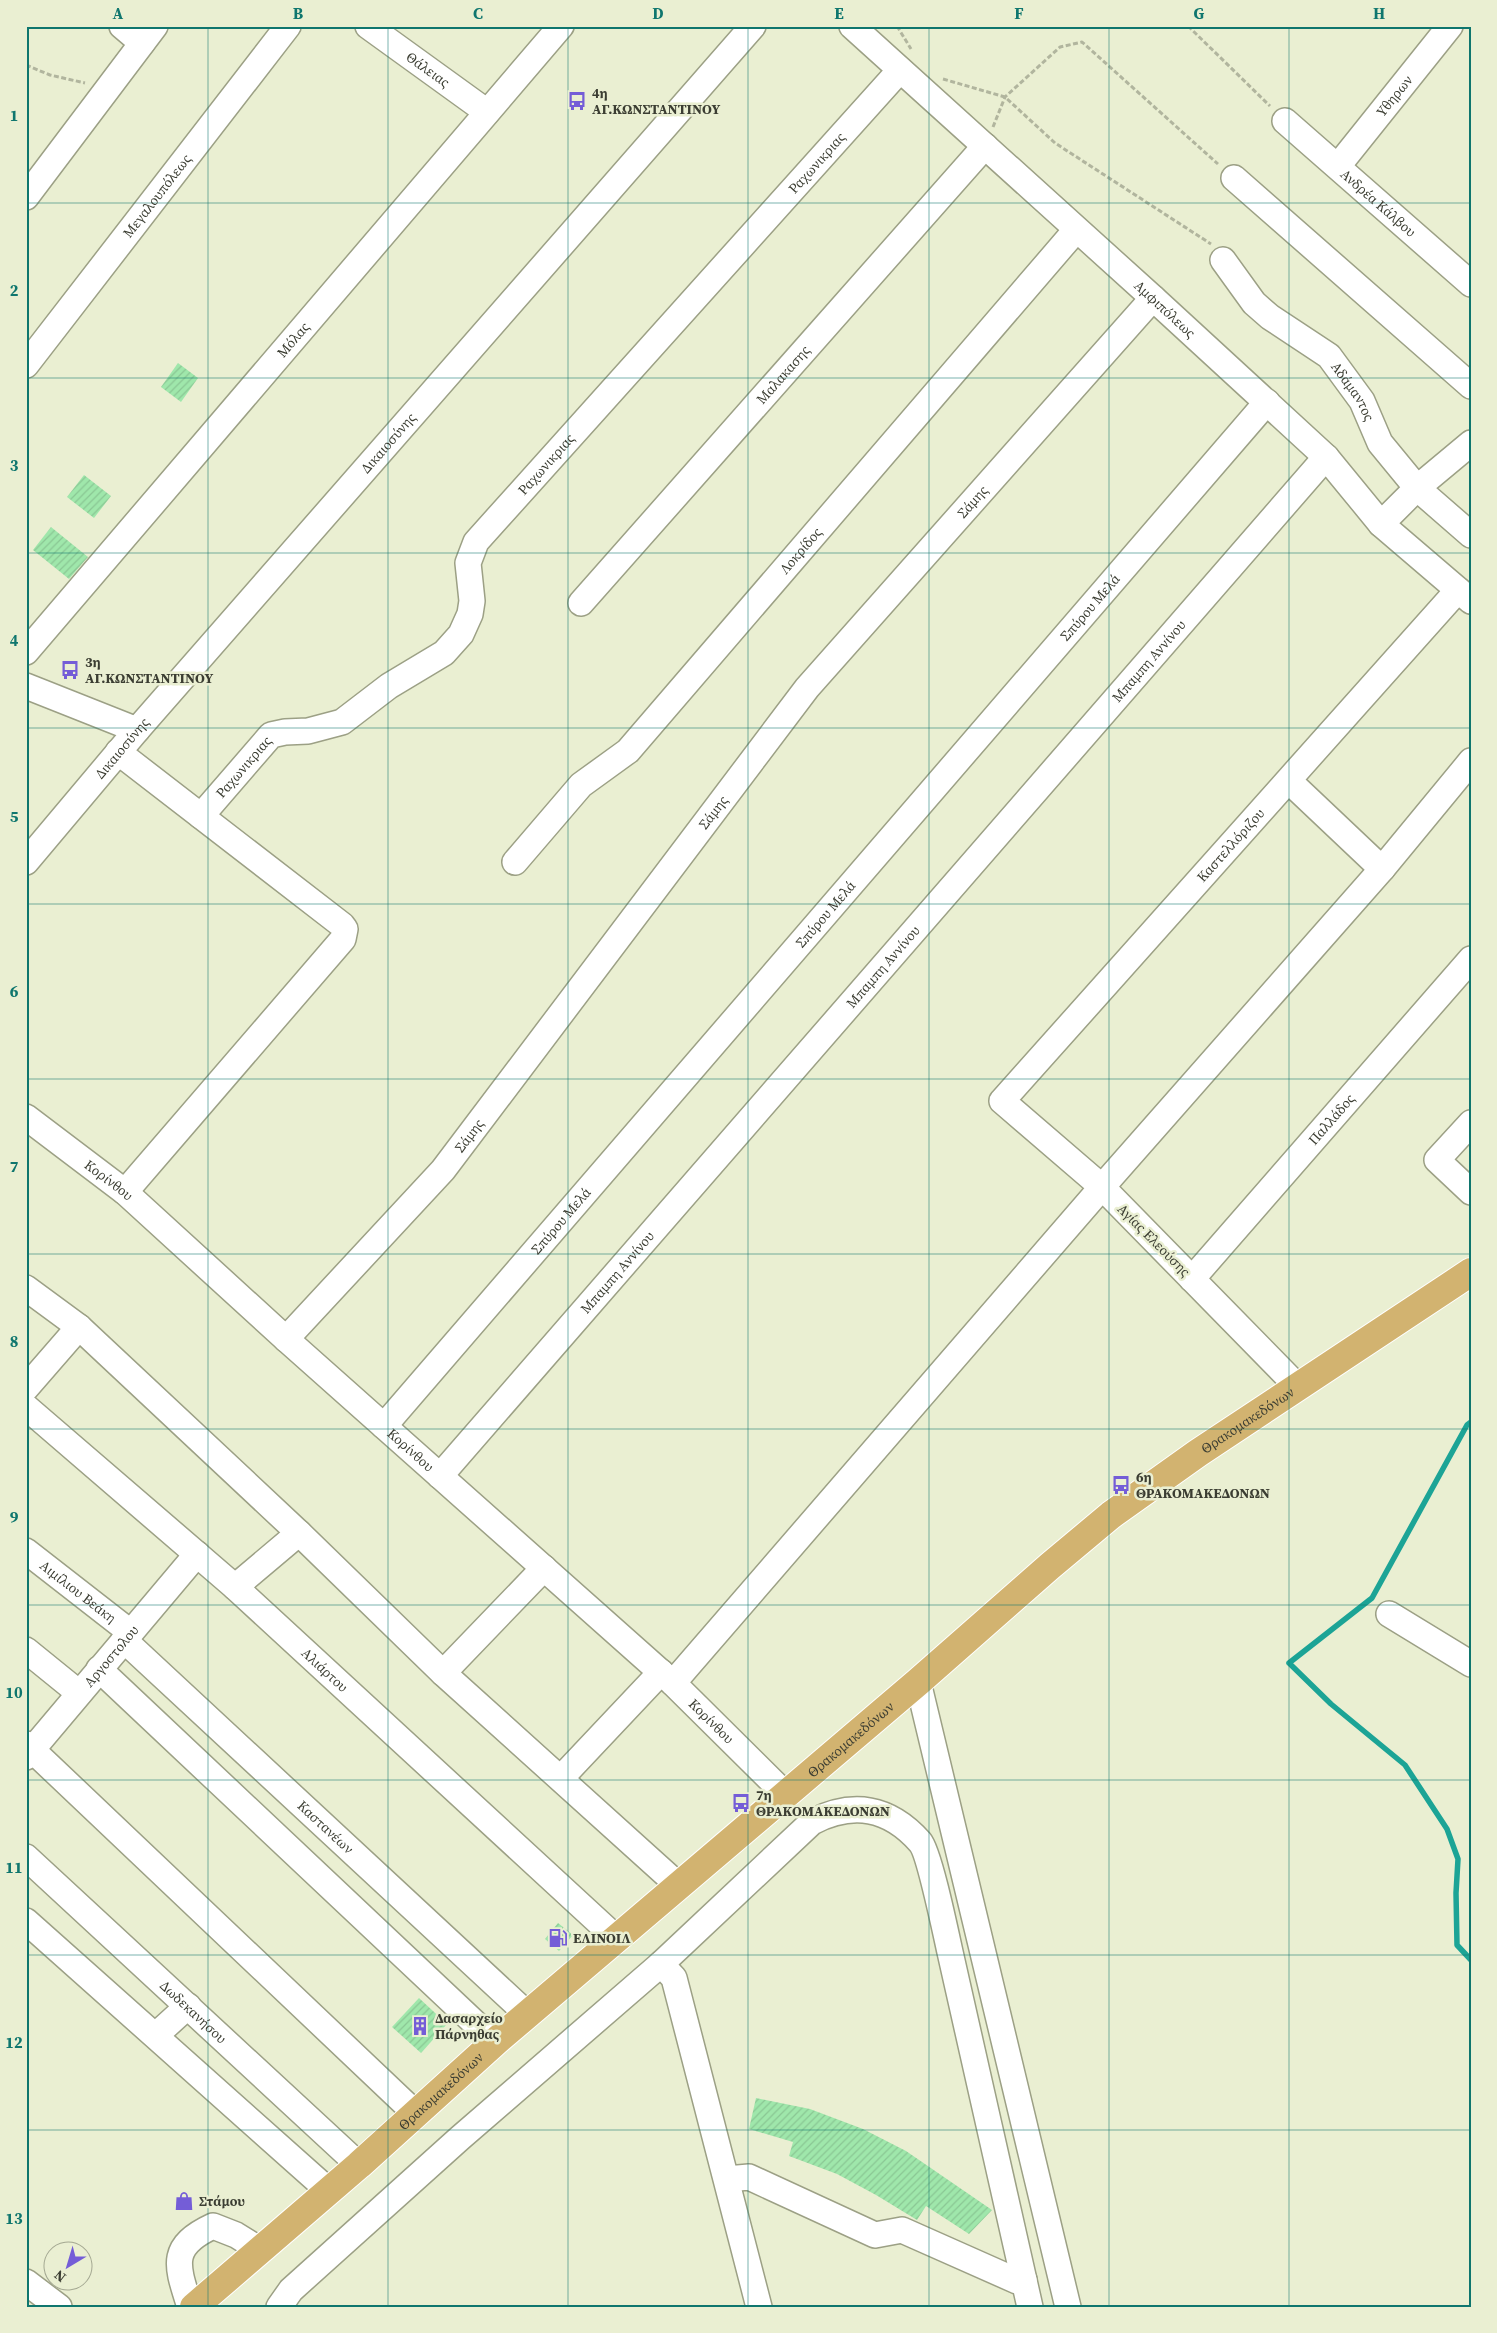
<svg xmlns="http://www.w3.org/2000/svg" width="1497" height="2333" viewBox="0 0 1497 2333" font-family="'Source Serif 4',serif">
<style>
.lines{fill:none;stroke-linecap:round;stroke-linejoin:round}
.stream{stroke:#1ca496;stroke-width:5.5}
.building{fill:url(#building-hatch)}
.minor-casing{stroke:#9ca085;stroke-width:28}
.major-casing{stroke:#fff;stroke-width:30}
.path{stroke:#b1b59e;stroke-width:3;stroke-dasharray:5 2.5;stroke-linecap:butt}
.minor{stroke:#fff;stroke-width:25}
.major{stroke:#d2b370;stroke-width:28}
.grid{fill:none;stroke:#0f766e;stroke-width:1;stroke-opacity:0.55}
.labels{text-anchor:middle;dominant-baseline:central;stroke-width:5;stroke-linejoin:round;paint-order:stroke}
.street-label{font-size:14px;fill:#3b3d32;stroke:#eaefd2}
.poi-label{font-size:14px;font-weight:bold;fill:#3b3d32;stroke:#eaefd2;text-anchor:start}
.neatline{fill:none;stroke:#0f766e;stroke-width:2}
.grid-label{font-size:16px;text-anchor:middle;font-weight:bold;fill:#0f766e}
</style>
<defs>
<pattern id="building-hatch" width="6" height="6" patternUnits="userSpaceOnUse" patternTransform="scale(1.25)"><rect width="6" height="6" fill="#9fe7ab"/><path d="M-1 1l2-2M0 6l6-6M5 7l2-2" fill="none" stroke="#8ac794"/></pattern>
</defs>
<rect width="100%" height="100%" fill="#eaefd2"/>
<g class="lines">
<!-- stream -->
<path class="stream" d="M1471 1422 1467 1425 1372 1598 1289 1663 1331 1704 1405 1765 1447 1829 1458 1859 1456 1893 1457 1945 1471 1960"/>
</g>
<!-- building -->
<g class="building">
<path d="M178 363 198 378 181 402 161 387Z"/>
<path d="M84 475 111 496 94 518 67 497Z"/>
<path d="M51 527 88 557 69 579 33 550Z"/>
<path d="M558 1923 573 1935 559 1951 545 1939Z"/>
<path d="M419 1998 447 2024 421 2053 392 2027Z"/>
<path d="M756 2098 810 2109 863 2129 906 2151 992 2210 969 2234 926 2206 917 2220 876 2195 837 2174 789 2156 793 2142 749 2129Z"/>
</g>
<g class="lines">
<!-- minor casing -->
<g class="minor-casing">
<g id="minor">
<path d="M122 26 142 43"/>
<path id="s1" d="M368 26 487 112"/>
<path id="s2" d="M852 26 1153 298 1326 457 1381 524 1471 601"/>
<path id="s3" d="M1285 121 1471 284"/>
<path id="s4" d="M1338 166 1450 26"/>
<path d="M1234 178 1471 386"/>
<path d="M26 197 155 26"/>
<path id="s5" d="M1223 260 1254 303 1270 317 1329 356 1362 401 1380 443 1417 488 1471 535"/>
<path id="s6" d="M26 365 288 26"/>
<path d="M1381 524 1417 488 1471 443"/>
<path id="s7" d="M581 603 985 146"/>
<path id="s8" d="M26 652 561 26"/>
<path d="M26 686 137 730"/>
<path d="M118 752 342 925 345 929 343 939 125 1192"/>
<path d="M1289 781 1382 869"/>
<path id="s9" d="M201 816 271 735 285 732 308 731 342 722 389 686 444 653 461 634 470 614 472 601 468 563 476 542 900 70"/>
<path id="s10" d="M26 862 137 730 753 26"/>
<path id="s11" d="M515 862 581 785 628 751 1076 230"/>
<path id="s12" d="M26 1117 125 1192 286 1339 673 1683 785 1794"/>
<path d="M1471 1123 1437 1160 1471 1192"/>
<path id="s13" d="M1192 1279 1471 959"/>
<path d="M26 1288 79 1327 299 1533 443 1673 678 1885"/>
<path id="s14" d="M286 1339 443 1170 807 688 1153 298"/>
<path id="s15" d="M1298 1387 1102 1187 1002 1101 1458 590"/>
<path d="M26 1388 79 1327"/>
<path id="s16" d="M26 1407 235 1587 616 1938"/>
<path id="s17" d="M384 1426 1267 402"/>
<path id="s18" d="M440 1476 1326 457"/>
<path id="s19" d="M26 1551 130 1632"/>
<path d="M235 1587 299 1533"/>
<path d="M1389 1614 1471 1664"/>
<path id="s20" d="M124 1640 527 2014"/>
<path d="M26 1650 79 1693"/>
<path d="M99 1669 495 2042"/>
<path d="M443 1673 544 1568"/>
<path d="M918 1682 1068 2307"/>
<path d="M673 1683 1102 1187 1382 869 1471 761"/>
<path d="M26 1744 415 2113"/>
<path id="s21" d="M26 1757 197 1554"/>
<path d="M561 1778 661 1672"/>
<path id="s22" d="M26 1857 359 2165"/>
<path d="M26 1921 329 2191"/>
<path d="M661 1964 674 1978 759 2307"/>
<path d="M156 2035 188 2006"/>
<path d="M727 2179 749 2177 875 2235 902 2230 1017 2281 1024 2280"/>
<path d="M26 2282 59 2307"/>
<path d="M190 2307C177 2266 168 2247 213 2226L236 2235 260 2250"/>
<path d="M279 2307 291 2290 460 2138 661 1964 812 1822C853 1801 889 1807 920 1842 929 1852 946 1934 950 1952 977 2070 1003 2189 1030 2307"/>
</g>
</g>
<!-- major casing -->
<g class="major-casing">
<g id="major">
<path id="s23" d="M194 2307 359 2165 495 2042 918 1682 1050 1566 1111 1515 1198 1453 1471 1272"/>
</g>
</g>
<!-- path -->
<g class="path">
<path d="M897 26 911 49"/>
<path d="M1188 26 1270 106"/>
<path d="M26 65 50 75 85 83"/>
<path d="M943 79 1005 97 1055 143 1211 244"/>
<path d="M993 127 1005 97 1060 47 1082 42 1218 164"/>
</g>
<!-- minor -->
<use href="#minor" class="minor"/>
<!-- major -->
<use href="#major" class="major"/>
</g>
<!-- grid -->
<path class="grid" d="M208 26V2307M388 26V2307M568 26V2307M748 26V2307M929 26V2307M1109 26V2307M1289 26V2307M26 203H1471M26 378H1471M26 553H1471M26 728H1471M26 904H1471M26 1079H1471M26 1254H1471M26 1429H1471M26 1605H1471M26 1780H1471M26 1955H1471M26 2130H1471"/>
<!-- icons -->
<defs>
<g id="bus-bare" transform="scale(1.5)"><path d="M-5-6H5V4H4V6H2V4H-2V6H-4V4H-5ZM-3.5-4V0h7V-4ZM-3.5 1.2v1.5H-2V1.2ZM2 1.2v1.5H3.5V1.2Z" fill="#745dd7" stroke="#eaefd2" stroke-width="2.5" paint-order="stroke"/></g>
<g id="fuel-bare" transform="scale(1.5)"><path d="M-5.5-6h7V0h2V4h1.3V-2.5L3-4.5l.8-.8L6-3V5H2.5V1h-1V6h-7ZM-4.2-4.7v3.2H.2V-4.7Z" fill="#745dd7" stroke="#eaefd2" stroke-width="2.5" paint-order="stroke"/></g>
<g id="building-bare" transform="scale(1.5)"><path d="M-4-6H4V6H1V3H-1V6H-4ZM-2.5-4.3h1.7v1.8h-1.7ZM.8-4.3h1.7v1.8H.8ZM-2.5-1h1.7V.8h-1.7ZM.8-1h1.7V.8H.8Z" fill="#745dd7" stroke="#eaefd2" stroke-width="2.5" paint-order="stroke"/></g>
<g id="shop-bare" transform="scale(1.5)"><path d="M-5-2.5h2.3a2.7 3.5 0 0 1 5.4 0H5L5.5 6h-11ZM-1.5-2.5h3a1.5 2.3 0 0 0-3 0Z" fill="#745dd7" stroke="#eaefd2" stroke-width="2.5" paint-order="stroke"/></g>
</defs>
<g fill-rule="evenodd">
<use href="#bus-bare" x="577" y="101"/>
<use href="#bus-bare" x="70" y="670"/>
<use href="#bus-bare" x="1121" y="1485"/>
<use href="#bus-bare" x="741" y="1803"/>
<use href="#fuel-bare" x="558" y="1938"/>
<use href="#building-bare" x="420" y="2026"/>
<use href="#shop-bare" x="184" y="2201"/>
</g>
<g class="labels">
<!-- street labels -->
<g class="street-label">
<text stroke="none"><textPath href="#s1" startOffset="74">Θάλειας</textPath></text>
<text stroke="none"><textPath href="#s4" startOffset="90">Υθηρων</textPath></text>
<text stroke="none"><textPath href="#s9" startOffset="934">Ραχωνικριας</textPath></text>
<text stroke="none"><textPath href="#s6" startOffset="214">Μεγαλουπόλεως</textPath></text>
<text stroke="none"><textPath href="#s3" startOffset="124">Ανδρέα Κάλβου</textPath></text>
<text stroke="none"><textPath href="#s2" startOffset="422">Αμφιπόλεως</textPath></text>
<text stroke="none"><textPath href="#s8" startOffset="411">Μόλας</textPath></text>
<text stroke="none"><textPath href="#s7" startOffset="305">Μαλακασης</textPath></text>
<text stroke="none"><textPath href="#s5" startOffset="188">Αδάμαντος</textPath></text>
<text stroke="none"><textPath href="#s10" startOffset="554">Δικαιοσύνης</textPath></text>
<text stroke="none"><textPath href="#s9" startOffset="529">Ραχωνικριας</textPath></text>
<text stroke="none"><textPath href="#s14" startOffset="1084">Σάμης</textPath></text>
<text stroke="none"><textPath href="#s11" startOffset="424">Λοκρίδος</textPath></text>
<text stroke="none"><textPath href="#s17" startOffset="1081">Σπύρου Μελά</textPath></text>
<text stroke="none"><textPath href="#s18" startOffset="1080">Μπαμπη Αννίνου</textPath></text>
<text stroke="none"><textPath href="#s10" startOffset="149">Δικαιοσύνης</textPath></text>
<text stroke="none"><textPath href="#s9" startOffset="65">Ραχωνικριας</textPath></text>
<text stroke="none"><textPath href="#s14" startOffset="679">Σάμης</textPath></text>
<text stroke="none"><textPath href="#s15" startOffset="755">Καστελλόριζου</textPath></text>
<text stroke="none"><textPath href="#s17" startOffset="676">Σπύρου Μελά</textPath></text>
<text stroke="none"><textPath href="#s18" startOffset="675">Μπαμπη Αννίνου</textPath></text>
<text stroke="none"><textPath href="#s13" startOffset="212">Παλλάδος</textPath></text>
<text stroke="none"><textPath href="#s14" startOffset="274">Σάμης</textPath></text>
<text stroke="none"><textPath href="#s12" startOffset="104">Κορίνθου</textPath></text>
<text stroke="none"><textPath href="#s17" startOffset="271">Σπύρου Μελά</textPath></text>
<text transform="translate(1154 1240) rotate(45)">Αγίας Ελεούσης</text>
<text stroke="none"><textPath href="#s18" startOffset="270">Μπαμπη Αννίνου</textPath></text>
<text stroke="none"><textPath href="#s23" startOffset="1378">Θρακομακεδόνων</textPath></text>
<text stroke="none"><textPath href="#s12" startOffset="509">Κορίνθου</textPath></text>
<text stroke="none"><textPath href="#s19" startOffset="66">Αιμίλιου Βεάκη</textPath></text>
<text stroke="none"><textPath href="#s21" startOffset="132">Αργοστολου</textPath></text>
<text stroke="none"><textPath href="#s16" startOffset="398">Αλιάρτου</textPath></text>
<text stroke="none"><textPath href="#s12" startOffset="914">Κορίνθου</textPath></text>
<text stroke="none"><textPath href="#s23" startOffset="868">Θρακομακεδόνων</textPath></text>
<text stroke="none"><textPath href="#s20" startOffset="275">Καστανέων</textPath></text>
<text stroke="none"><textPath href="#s22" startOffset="228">Δωδεκανήσου</textPath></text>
<text stroke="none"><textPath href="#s23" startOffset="328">Θρακομακεδόνων</textPath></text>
</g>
<!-- poi labels -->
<g class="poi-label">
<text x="592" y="93">4η<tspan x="592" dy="16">ΑΓ.ΚΩΝΣΤΑΝΤΙΝΟΥ</tspan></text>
<text x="85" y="662">3η<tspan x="85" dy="16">ΑΓ.ΚΩΝΣΤΑΝΤΙΝΟΥ</tspan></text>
<text x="1136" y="1477">6η<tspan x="1136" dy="16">ΘΡΑΚΟΜΑΚΕΔΟΝΩΝ</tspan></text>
<text x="756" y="1795">7η<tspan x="756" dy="16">ΘΡΑΚΟΜΑΚΕΔΟΝΩΝ</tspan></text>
<text x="573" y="1938">ΕΛΙΝΟΙΛ</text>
<text x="435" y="2018">Δασαρχείο<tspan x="435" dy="16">Πάρνηθας</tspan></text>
<text x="199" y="2201">Στάμου</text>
</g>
</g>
<!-- border -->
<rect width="1497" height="2333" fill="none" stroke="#eaefd2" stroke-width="55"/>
<!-- north arrow -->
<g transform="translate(68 2266) rotate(218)"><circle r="24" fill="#eaefd2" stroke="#a4a892"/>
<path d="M0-4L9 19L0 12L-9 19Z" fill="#745dd7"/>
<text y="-8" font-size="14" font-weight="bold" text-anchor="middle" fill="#3b3d32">N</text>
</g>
<rect x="28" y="28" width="1442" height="2278" class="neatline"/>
<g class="grid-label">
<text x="118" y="19">A</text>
<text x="298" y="19">B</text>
<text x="478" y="19">C</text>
<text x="658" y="19">D</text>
<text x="839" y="19">E</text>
<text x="1019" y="19">F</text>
<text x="1199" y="19">G</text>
<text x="1379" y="19">H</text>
<text x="14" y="121">1</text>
<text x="14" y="296">2</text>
<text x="14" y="471">3</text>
<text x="14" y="646">4</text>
<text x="14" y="822">5</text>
<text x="14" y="997">6</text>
<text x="14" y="1172">7</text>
<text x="14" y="1347">8</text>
<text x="14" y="1523">9</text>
<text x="14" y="1698">10</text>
<text x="14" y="1873">11</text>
<text x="14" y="2048">12</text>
<text x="14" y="2224">13</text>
</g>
</svg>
